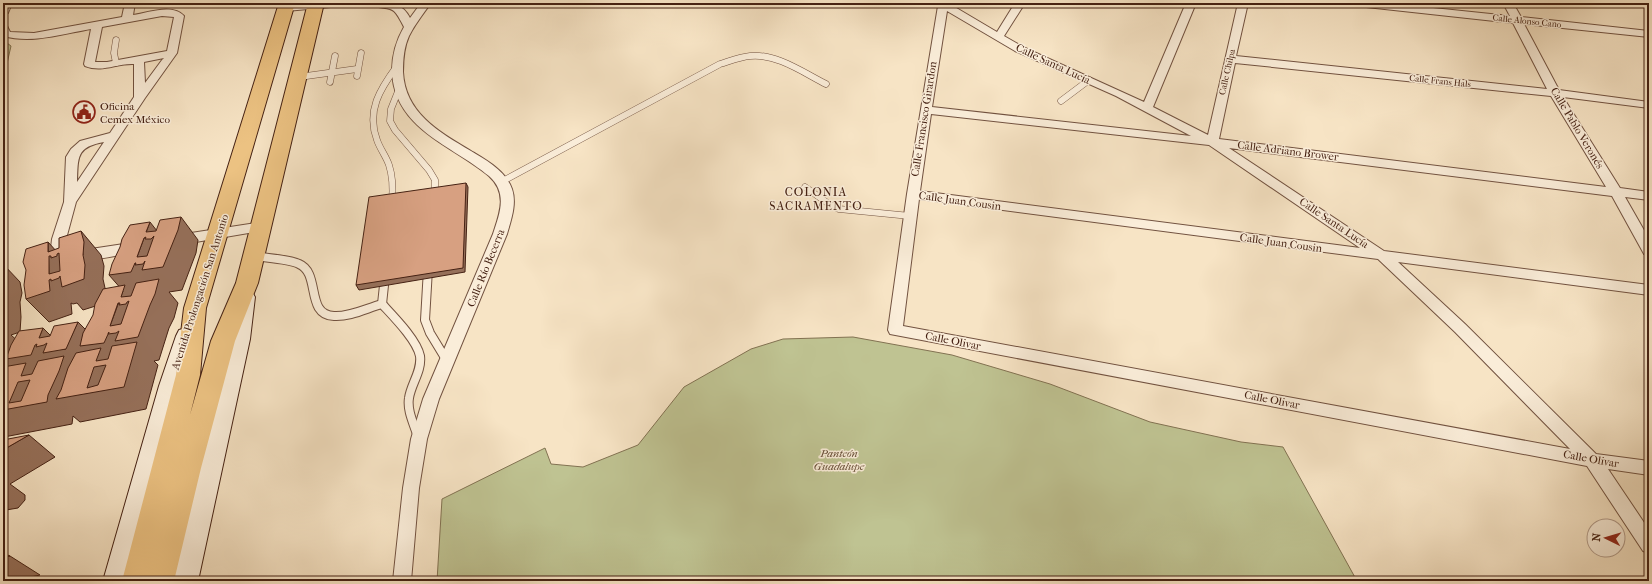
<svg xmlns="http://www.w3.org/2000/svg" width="1652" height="584" viewBox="0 0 1652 584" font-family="'IM FELL French Canon',serif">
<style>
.green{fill:#bfc392;stroke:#827252}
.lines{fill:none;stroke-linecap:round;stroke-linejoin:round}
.lane-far1-casing{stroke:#725240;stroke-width:7}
.lane-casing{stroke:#725240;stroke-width:10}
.street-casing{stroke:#725240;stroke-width:2}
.secondary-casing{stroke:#452113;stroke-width:2}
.primary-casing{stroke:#452113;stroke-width:2}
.lane-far1{stroke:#faedd9;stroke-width:6}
.lane{stroke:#faedd9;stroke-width:8}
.street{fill:#faedd9;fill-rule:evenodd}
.secondary{fill:#faedd9;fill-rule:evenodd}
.primary{fill:#ecc282;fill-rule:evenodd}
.shaded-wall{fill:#96705a;stroke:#452113}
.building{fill:#d7a081;stroke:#452113;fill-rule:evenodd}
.labels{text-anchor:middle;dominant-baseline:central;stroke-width:3;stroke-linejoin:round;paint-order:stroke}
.far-street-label{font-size:9px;fill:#452113;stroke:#faedd9}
.street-label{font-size:11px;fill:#452113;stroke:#faedd9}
.poi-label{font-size:11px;fill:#452113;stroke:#faedd9;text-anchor:start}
.park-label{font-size:11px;font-style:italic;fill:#644a33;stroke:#faedd9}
.neighbourhood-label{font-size:12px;letter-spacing:1px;fill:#452113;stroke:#faedd9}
</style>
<rect width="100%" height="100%" fill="#f7e4c5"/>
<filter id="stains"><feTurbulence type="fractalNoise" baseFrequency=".005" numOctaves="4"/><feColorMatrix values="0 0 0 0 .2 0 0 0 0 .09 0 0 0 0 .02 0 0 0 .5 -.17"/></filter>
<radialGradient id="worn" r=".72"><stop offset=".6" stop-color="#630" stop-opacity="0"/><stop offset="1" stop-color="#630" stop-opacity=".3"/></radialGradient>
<!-- green -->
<g class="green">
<path d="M3 40 11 46 3 81Z"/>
<path d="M853 337 952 355 1050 384 1150 422 1241 442 1283 447 1357 581H437L442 499 545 448 551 464 583 467 638 445 684 387 751 349 783 339Z"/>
</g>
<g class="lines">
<!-- lane-far1 casing -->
<g class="lane-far1-casing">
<g id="lane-far1">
<path d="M116 40 114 53 116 63"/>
<path d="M357 76 361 53"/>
<path d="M299 77 357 69"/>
<path d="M330 82 335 56"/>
<path d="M399 89 391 109 390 121 395 130 429 170 435 180V195"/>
<path d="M1061 101 1089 80"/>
<path d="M501 182 720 64C730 61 740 57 750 56 776 53 804 73 826 84"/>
<path d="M805 187 829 204 839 209 910 216"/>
<path d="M392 202C393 190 393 177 389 165 386 156 380 149 377 140 366 111 380 89 397 66"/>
</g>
</g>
<!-- lane casing -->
<g class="lane-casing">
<g id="lane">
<path d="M254 256C266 258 289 259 299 264 321 273 305 315 334 316 350 317 367 308 382 304 393 316 417 340 420 356 422 371 411 384 409 398 407 410 413 422 417 434"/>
<path d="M428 269 425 320 430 333 447 361"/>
<path d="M382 304 385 276"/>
</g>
</g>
<!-- street casing -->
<g class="street-casing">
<g id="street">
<path d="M3 3H12L8 13 3 16Z"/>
<path d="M125 3H135L133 15C147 13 173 3 184 16L177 53 145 98 76 202 66 239V251L71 252 137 242 142 244 144 247 142 250 137 252C112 256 79 265 55 258L51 248 52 239 64 202 66 157 71 149 80 141 110 133 134 97V64C116 63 103 73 85 66L84 64 91 29C62 34 32 44 3 36V25L7 26 10 32 34 33 122 17ZM162 16 174 17 167 51 107 62H95L102 27ZM164 58 162 60 145 83 144 62ZM104 142 77 182C78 157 76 147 104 142Z"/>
<path d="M308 3H347L342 6 286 11 281 8 286 5Z"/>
<path d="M368 3C385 3 401 0 410 18L421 3H431C423 14 415 24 409 36 404 47 403 59 403 72 405 113 439 132 471 151 486 160 506 171 512 189 517 204 511 220 507 234L439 399 427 439 419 488 411 581H393L403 488 411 439 423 399 493 234C500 213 508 193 489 176 452 145 394 129 392 71 392 55 396 41 404 27 392 3 393 11 369 5Z"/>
<path d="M935 3H948L997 32 1015 3H1025L1004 36 1023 47 1144 102 1186 3H1196L1153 107 1208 135 1238 3H1248L1236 56 1547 89 1513 23 1357 6 1352 3H1385L1510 16 1503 3H1513L1521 17 1649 31V37L1524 24 1559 90 1649 102V108L1563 97 1620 188 1649 192V200L1625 197 1649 239V256L1644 254 1612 196 1229 148 1384 251 1649 285V295L1398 262 1465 324 1596 454 1649 461V475L1608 469 1649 530V553L1643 551 1587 466 890 334 888 330 907 194 938 6ZM947 11 1015 51 1116 96 1191 136 932 107ZM1235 63 1551 96 1606 187 1219 139ZM931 114 1209 145 1360 248 920 191ZM919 199 1378 259 1455 332 1570 449 903 326Z"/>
<path d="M262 222 267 224 269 227 267 230 178 245 173 243 171 240 173 237 178 235Z"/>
</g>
</g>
<!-- secondary casing -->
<g class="secondary-casing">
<g id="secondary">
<path d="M245 289 252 292 255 297 250 339 198 581H172L230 339 235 297 238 292Z"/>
<path d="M186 328 193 330 196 336 181 386 129 581H103L159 386 176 336 179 330Z"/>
</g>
</g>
<!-- primary casing -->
<g class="primary-casing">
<path id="primary" d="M279 3H295L206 308 200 375 190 415 211 341 236 283 308 3H324L258 283 235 341 201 468 174 581H122L176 375 184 308Z"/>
</g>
<!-- lane-far1 -->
<use href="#lane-far1" class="lane-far1"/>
<!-- lane -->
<use href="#lane" class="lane"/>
<!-- street -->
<use href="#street" class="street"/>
<!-- secondary -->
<use href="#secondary" class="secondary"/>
<!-- primary -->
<use href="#primary" class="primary"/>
</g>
<!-- shaded-wall -->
<g class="shaded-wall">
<path d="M466 183 468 187 465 272 359 290 356 285Z"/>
<path d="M181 217 198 240 196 253 182 290 169 292 178 303 174 318 169 328 159 360 154 361 158 365 146 409 80 422 73 416 72 424 4 437 3 436V410L9 403 3 379V264L20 282 22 293 20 302 21 317 20 332 11 335 21 344 39 338 43 328 65 350 78 322 99 343 110 326 123 291 109 275 135 263 136 265 137 257 150 222 168 245Z"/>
<path d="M81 231 101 255 104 266 103 279 105 288V303L83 310 77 303 73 304 71 303 72 314 49 322 26 299 49 274 48 242 58 253 83 255Z"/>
<path d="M29 435 55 457 10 484 25 495V500L18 508 6 510 3 520V450Z"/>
<path d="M10 556 40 575 12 581H3V557Z"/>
</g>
<!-- building -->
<g class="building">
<path d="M466 183 463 268 356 285 369 197Z"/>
<path d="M181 217 178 230 163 267 142 270 145 261 143 264 135 265 136 263H135L131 272 109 275 112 264 120 247 122 239 130 225 150 222 146 232 156 231 160 220ZM154 236 147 256 137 257 144 238 146 237 145 239H151Z"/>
<path d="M81 231 84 242 83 255 85 265 84 279 62 287 60 276 59 278 51 281V279L49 280 50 291 26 299 24 285 26 270 23 262 26 249 48 242V252L59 248V238ZM59 253 60 271 49 274V256H51V258L57 256V254Z"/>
<path d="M159 279 155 294 150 305 138 337 115 341 119 331 116 333 108 334 109 332 104 343 80 346 83 333 93 315 95 304 103 289 125 285 121 297 131 296 136 283ZM129 301 121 324 110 326 118 303H120L119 305 126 304 127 302Z"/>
<path d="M78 322 66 349 43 353 47 343 44 345 36 347 37 344 35 345 31 355 6 359 11 345 19 331 43 328 39 338 50 336 54 326Z"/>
<path d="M137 342 124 387 56 399 61 390 68 368 76 353 101 348 96 361 108 359 112 346ZM106 365 98 385 87 388 94 367Z"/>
<path d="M64 356 59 371 48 395 47 402 3 410V367L26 363 21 376 32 374 38 361ZM30 380 21 401 9 403 18 382Z"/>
<path d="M29 435 3 450V440Z"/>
<path d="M3 553 10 556 3 557Z"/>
</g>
<!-- icons -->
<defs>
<g id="civic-ring" transform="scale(1.15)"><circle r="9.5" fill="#faedd9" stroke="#8f2418" stroke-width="1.5"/><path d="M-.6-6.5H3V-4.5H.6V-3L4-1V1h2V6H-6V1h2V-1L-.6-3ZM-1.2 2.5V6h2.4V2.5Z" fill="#8f2418"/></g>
</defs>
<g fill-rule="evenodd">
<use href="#civic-ring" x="84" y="112"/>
</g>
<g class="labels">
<!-- far-street labels -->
<g class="far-street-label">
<text transform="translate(1527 21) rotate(6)">Calle Alonso Cano</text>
<text transform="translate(1227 72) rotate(-77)">Calle Chilpa</text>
<text transform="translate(1440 81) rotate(6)">Calle Frans Hals</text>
</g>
<!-- street labels -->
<g class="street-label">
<text transform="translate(1053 64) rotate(25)">Calle Santa Lucía</text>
<text transform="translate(924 119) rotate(-81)">Calle Francisco Girardon</text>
<text transform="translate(1577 128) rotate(59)">Calle Pablo Veronés</text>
<text transform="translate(1288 151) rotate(7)">Calle Adriano Brower</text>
<text transform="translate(960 201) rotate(8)">Calle Juan Cousin</text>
<text transform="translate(1334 223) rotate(34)">Calle Santa Lucía</text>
<text transform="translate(1281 243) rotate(8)">Calle Juan Cousin</text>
<text transform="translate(486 268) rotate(-68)">Calle Río Becerra</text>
<text transform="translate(200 292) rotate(-72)">Avenida Prolongación San Antonio</text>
<text transform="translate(953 341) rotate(11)">Calle Olivar</text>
<text transform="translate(1272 400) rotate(11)">Calle Olivar</text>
<text transform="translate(1591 459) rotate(10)">Calle Olivar</text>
</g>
<!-- poi labels -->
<g class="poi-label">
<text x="100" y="106">Oficina<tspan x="100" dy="13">Cemex México</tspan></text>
</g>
<!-- park labels -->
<g class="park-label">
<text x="839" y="453">Panteón<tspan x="839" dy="13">Guadalupe</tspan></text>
</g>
<!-- neighbourhood labels -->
<g class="neighbourhood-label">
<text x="816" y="192">COLONIA<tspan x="816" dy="14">SACRAMENTO</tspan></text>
</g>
</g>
<!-- margin -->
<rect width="1652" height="584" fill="none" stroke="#f7e4c5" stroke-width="16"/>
<rect x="4" y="4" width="1644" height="576" fill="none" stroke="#452113" stroke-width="2"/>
<rect x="8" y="8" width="1636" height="568" fill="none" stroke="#452113"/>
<!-- north arrow -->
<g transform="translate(1606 538) rotate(275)"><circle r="19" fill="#faedd9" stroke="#b29b8a"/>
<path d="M0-3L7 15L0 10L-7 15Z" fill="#8f2418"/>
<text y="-6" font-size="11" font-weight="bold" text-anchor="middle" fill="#452113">N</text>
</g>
<rect width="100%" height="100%" filter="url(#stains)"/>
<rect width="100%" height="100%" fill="url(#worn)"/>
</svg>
